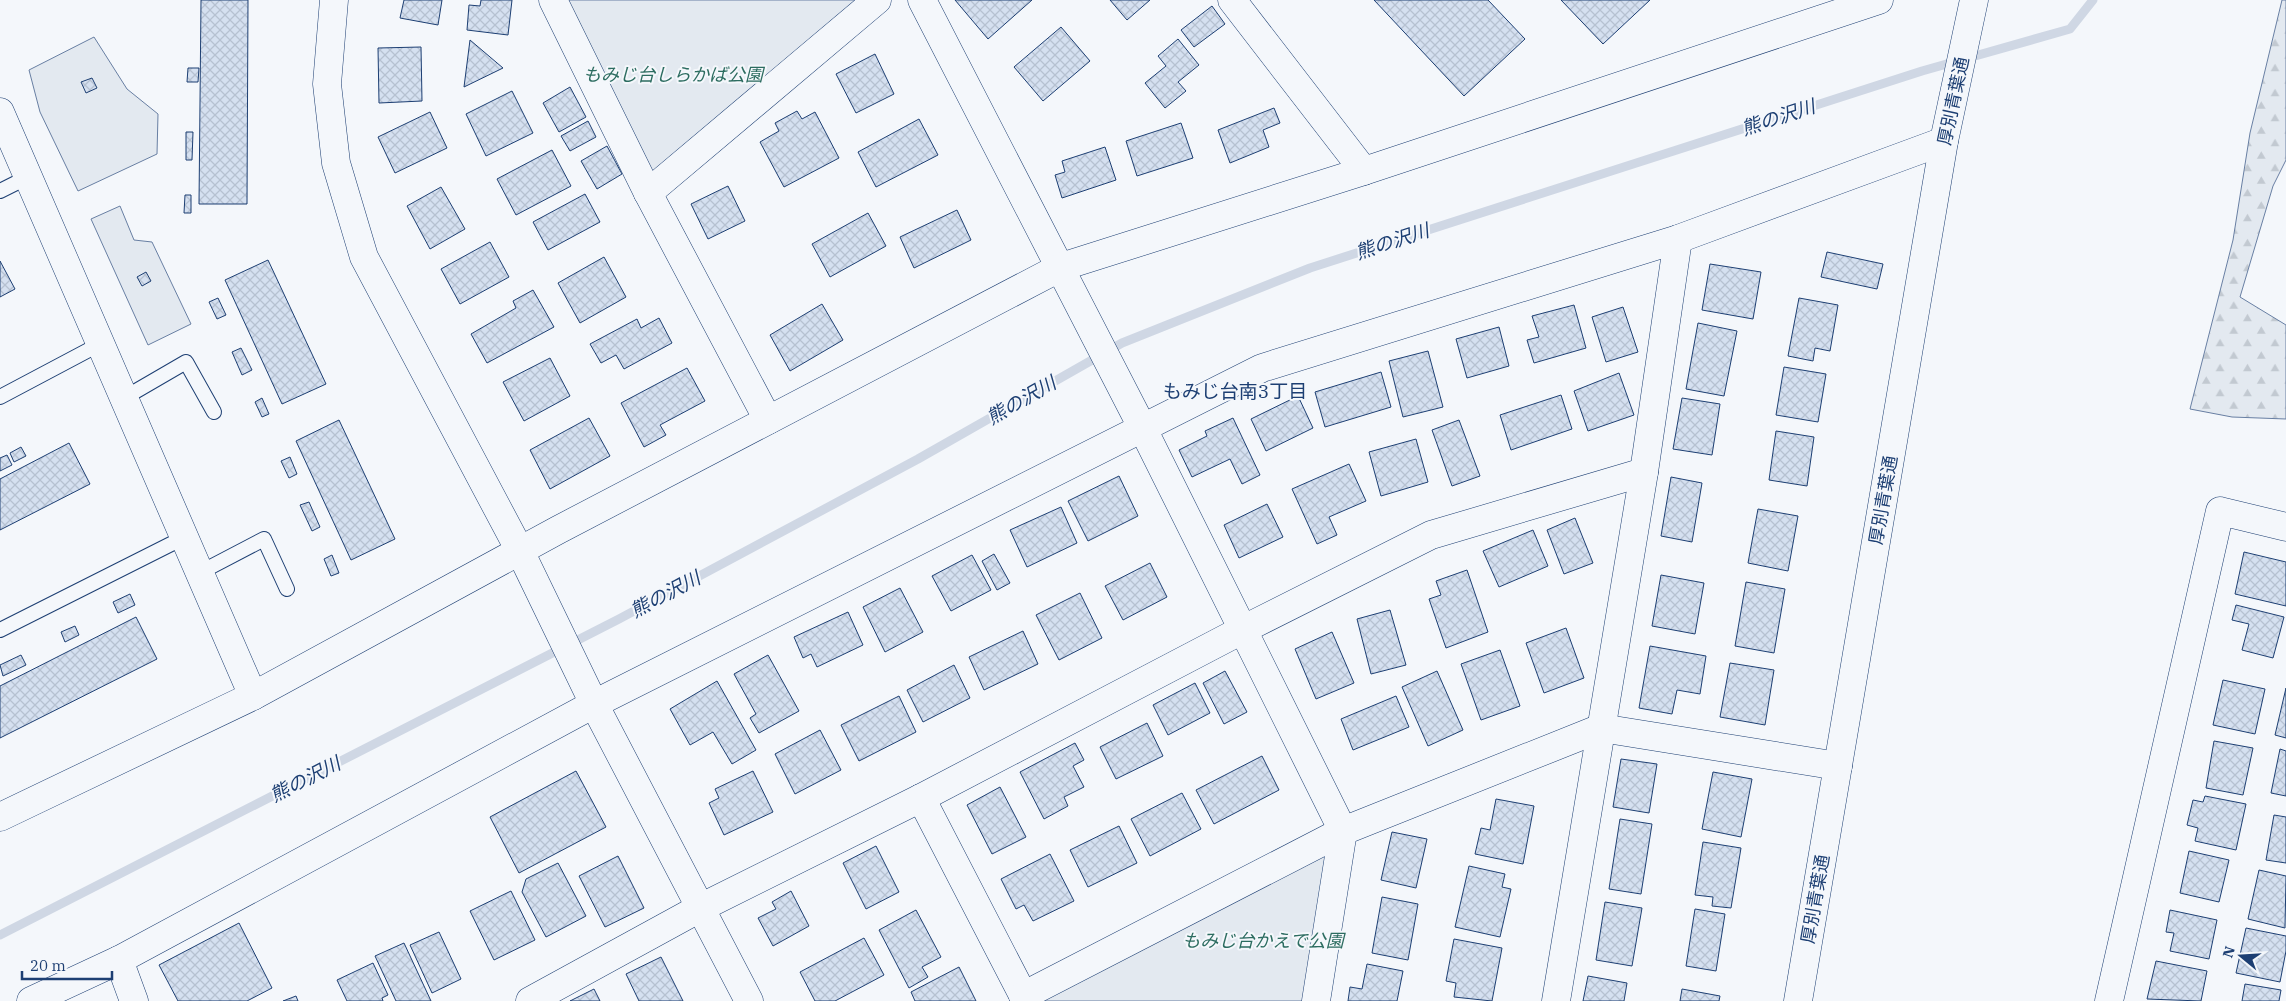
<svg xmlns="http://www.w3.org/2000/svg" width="2286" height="1001" viewBox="0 0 2286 1001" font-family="'IBM Plex Serif','Noto Sans JP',serif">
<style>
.green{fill:#e3e9f0;stroke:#687fa3}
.forest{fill:url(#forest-firs);stroke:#687fa3}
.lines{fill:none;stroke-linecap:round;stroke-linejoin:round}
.stream{stroke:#cfd7e4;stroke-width:9}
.building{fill:url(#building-cross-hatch);stroke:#1d3f73}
.service-casing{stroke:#1d3f73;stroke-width:16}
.minor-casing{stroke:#1d3f73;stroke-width:29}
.tertiary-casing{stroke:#1d3f73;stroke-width:29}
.service{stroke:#f4f7fb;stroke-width:14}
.minor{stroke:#f4f7fb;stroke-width:28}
.tertiary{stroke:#f4f7fb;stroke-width:28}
.labels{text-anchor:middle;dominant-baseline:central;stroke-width:4;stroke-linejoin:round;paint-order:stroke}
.park-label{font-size:18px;font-style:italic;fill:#2c6c60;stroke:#f4f7fb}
.street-label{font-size:18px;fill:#1d3f73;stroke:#f4f7fb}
.water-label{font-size:19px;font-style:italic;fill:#1d3f73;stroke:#f4f7fb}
.neighbourhood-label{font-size:19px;fill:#1d3f73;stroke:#f4f7fb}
</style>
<defs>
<pattern id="forest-firs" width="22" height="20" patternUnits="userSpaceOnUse" patternTransform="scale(1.25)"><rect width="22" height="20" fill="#e3e9f0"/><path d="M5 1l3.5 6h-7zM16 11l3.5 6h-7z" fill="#c2c9d1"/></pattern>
<pattern id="building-cross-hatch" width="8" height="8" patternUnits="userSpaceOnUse" patternTransform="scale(1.25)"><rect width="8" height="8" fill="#d5e0f0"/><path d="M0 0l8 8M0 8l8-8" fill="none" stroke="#b6c1d1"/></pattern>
</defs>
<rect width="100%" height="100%" fill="#f4f7fb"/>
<!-- green -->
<g class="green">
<path d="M553 0H877L648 193Z"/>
<path d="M94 37 127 89 158 114 157 154 78 191 40 112 29 70Z"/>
<path d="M120 206 134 240 152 242 191 324 148 345 91 219Z"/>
<path d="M1343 831 1316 1001H1026Z"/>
</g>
<!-- forest -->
<path class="forest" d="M2282 0H2286V160L2273 186 2240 297 2286 325V419L2232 417 2190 409 2233 240 2250 133Z"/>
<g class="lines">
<!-- stream -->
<path class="stream" d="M0 935 619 619 918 459 1122 343 1310 268 1922 71 2070 29 2093 0"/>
</g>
<!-- building -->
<g class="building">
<path d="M201 0H248L247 204H199Z"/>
<path d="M404 0H442L438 25 400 18Z"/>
<path d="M481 0H512L508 35 467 30 469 5 480 6Z"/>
<path d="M955 0H1032L988 39Z"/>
<path d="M1110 0H1150L1127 20Z"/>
<path d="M1374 0H1488L1525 39 1464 96Z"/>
<path d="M1561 0H1650L1603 44Z"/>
<path d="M1212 6 1225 24 1194 47 1181 30Z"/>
<path d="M1061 27 1090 61 1043 101 1014 67Z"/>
<path d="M1178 39 1199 65 1178 82 1186 91 1165 108 1145 83 1166 66 1158 56Z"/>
<path d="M470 40 503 68 464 87Z"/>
<path d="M421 47 422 101 379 103 378 48Z"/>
<path d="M875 54 894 94 856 113 836 74Z"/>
<path d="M188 68H199L198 82H187Z"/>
<path d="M92 78 97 88 86 93 81 82Z"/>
<path d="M570 87 586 117 559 132 543 103Z"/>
<path d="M512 91 533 133 486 156 466 114Z"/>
<path d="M1274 108 1280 123 1263 130 1269 147 1230 163 1218 130Z"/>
<path d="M797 111 802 119 815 112 839 158 784 187 760 142 779 131 775 123Z"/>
<path d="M430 112 447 148 395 173 378 137Z"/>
<path d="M919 119 938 155 876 187 858 152Z"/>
<path d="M588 121 596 137 570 151 561 136Z"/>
<path d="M1181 123 1193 158 1137 176 1126 141Z"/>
<path d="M186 132H193L192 160H186Z"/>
<path d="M607 146 622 174 597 189 581 161Z"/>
<path d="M1105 147 1116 180 1062 198 1055 175 1065 172 1062 161Z"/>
<path d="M552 150 571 186 516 215 497 179Z"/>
<path d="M728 186 745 221 708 239 691 204Z"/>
<path d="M441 187 465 229 430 249 407 206Z"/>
<path d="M585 194 600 222 548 250 533 222Z"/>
<path d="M185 195H191V213H184Z"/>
<path d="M957 210 971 240 914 268 900 237Z"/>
<path d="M868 213 886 246 830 277 812 244Z"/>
<path d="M490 242 509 277 460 304 441 269Z"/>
<path d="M1827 252 1883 264 1877 289 1821 277Z"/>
<path d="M604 257 626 297 580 323 558 283Z"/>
<path d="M268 260 326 384 282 404 225 280Z"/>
<path d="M0 261 15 289 0 297Z"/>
<path d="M1710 264 1761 272 1753 319 1702 310Z"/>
<path d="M146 272 151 281 142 286 137 277Z"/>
<path d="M533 290 554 327 487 363 471 334 516 308 513 301Z"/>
<path d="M218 298 226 315 217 319 209 302Z"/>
<path d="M1799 298 1838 305 1830 351 1815 348 1813 361 1788 356Z"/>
<path d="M822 304 843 340 790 371 770 335Z"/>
<path d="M1574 305 1586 348 1534 363 1527 340 1539 337 1532 316Z"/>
<path d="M1623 307 1638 352 1606 362 1592 317Z"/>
<path d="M659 318 672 343 624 369 616 355 601 363 590 344 637 319 641 328Z"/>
<path d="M1698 323 1737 331 1724 396 1686 389Z"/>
<path d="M1499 327 1509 366 1467 378 1456 339Z"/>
<path d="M241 348 252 370 242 375 232 352Z"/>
<path d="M1428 351 1443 407 1403 417 1389 361Z"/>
<path d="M550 358 570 396 524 421 503 382Z"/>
<path d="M1784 367 1826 374 1818 422 1776 415Z"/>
<path d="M687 368 705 401 660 425 666 435 644 447 621 403Z"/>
<path d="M1381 372 1391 407 1325 427 1315 392Z"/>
<path d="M1619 373 1634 415 1588 431 1574 391Z"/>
<path d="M1561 395 1572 429 1511 450 1500 415Z"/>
<path d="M1298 396 1313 428 1266 451 1251 419Z"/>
<path d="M262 398 269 414 262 417 255 402Z"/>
<path d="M1682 398 1720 404 1712 455 1673 449Z"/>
<path d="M589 418 610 456 550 489 530 450Z"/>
<path d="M1233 418 1260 475 1242 484 1230 459 1192 477 1179 450 1207 436 1205 431Z"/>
<path d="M339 420 395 539 351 560 296 441Z"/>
<path d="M1459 420 1480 476 1452 486 1432 430Z"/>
<path d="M1776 431 1814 437 1807 486 1769 480Z"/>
<path d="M1416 439 1428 482 1381 496 1369 452Z"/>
<path d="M69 443 90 484 0 530V479Z"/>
<path d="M21 447 26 456 14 462 10 453Z"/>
<path d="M7 455 12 465 0 471V458Z"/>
<path d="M290 457 297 474 289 478 281 461Z"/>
<path d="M1349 464 1366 501 1329 517 1337 535 1317 544 1292 489Z"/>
<path d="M1119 476 1138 516 1088 541 1068 501Z"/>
<path d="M1671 477 1702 483 1692 542 1661 536Z"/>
<path d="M309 502 320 527 312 531 300 505Z"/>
<path d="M1267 504 1283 537 1239 558 1224 525Z"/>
<path d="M1061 507 1077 543 1027 567 1010 530Z"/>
<path d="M1758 509 1798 516 1788 571 1748 563Z"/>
<path d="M1575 518 1593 563 1564 574 1547 530Z"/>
<path d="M1533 530 1548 566 1499 587 1483 551Z"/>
<path d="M2244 552 2286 562V606L2235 594Z"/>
<path d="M994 554 1010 583 997 590 982 561Z"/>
<path d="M332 555 339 573 331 576 324 559Z"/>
<path d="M972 555 991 590 951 611 932 576Z"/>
<path d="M1150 563 1167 597 1123 620 1105 586Z"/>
<path d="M1467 570 1488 632 1446 648 1429 599 1441 595 1436 581Z"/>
<path d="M1661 575 1704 583 1695 634 1652 626Z"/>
<path d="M1746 582 1785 589 1774 653 1735 646Z"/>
<path d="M900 588 923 632 885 652 863 607Z"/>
<path d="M1080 593 1102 638 1059 660 1036 615Z"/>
<path d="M130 594 135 605 118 613 113 602Z"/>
<path d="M2236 605 2284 617 2273 658 2242 650 2249 624 2232 620Z"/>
<path d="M1390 610 1406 665 1371 674 1357 619Z"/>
<path d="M848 612 863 645 817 667 811 654 803 658 794 637Z"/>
<path d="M136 617 157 659 0 738V686Z"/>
<path d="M75 626 79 635 65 642 61 632Z"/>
<path d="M1566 628 1584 678 1544 693 1526 643Z"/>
<path d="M1023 631 1038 664 984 690 969 657Z"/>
<path d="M1332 632 1354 683 1316 699 1295 649Z"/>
<path d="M1650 646 1706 656 1700 694 1677 690 1672 714 1639 708Z"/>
<path d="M1500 650 1520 706 1481 720 1461 664Z"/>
<path d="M21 655 26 665 3 676 0 665Z"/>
<path d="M768 655 799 711 759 733 750 718 756 714 734 674Z"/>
<path d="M1730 663 1774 670 1765 725 1720 717Z"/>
<path d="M954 665 970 698 923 722 907 690Z"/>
<path d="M1225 671 1247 712 1224 724 1203 683Z"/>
<path d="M1437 671 1463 730 1428 746 1402 687Z"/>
<path d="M2223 680 2265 689 2255 734 2213 725Z"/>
<path d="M717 681 756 750 732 764 713 732 690 745 670 709Z"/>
<path d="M1195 683 1210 713 1168 735 1153 705Z"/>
<path d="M2286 688V738L2275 735Z"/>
<path d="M899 696 916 732 859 761 841 725Z"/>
<path d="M1396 696 1409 727 1353 750 1341 719Z"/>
<path d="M1147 723 1163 756 1116 779 1100 747Z"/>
<path d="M820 730 841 770 795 794 775 754Z"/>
<path d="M2214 741 2253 748 2243 795 2206 788Z"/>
<path d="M1075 743 1084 760 1073 766 1084 787 1064 797 1068 806 1044 819 1020 772Z"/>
<path d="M2280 749 2286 751V796L2271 793Z"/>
<path d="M1262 756 1279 790 1214 824 1196 790Z"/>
<path d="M1621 759 1657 764 1649 813 1613 807Z"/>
<path d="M576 771 606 827 519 873 490 817Z"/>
<path d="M753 771 773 812 724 835 709 803 719 798 715 789Z"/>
<path d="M1713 772 1752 779 1741 837 1702 829Z"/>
<path d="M1000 787 1026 837 992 854 967 805Z"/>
<path d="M1182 793 1201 829 1150 856 1131 819Z"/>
<path d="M2205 796 2246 804 2236 850 2195 841 2198 828 2187 825 2193 800 2203 802Z"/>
<path d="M1496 799 1534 806 1523 864 1475 854 1481 828 1490 830Z"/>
<path d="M2274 815 2286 817V863L2266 860Z"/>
<path d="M1620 819 1652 824 1641 894 1609 889Z"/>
<path d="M1119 826 1137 863 1088 887 1070 850Z"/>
<path d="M1392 832 1427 839 1416 888 1381 880Z"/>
<path d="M1703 842 1741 848 1731 908 1712 906 1713 897 1695 895Z"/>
<path d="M876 846 899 892 866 909 843 863Z"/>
<path d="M2189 851 2229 860 2219 902 2180 893Z"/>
<path d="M1050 854 1074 901 1033 921 1024 905 1016 909 1001 879Z"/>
<path d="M618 856 644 908 605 927 579 876Z"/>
<path d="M558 863 586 916 546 937 522 892 526 879Z"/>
<path d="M1469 866 1505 874 1502 887 1511 889 1500 937 1455 927Z"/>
<path d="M2259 870 2286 876 2285 928 2248 919Z"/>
<path d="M511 891 535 940 494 960 470 911Z"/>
<path d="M791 891 809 926 773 946 758 918 776 909 772 902Z"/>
<path d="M1382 897 1418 904 1408 960 1372 953Z"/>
<path d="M1605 902 1642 908 1632 966 1596 960Z"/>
<path d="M1695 909 1725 914 1716 971 1686 966Z"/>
<path d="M916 910 941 957 922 967 928 977 909 988 879 930Z"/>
<path d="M2170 910 2217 920 2209 959 2170 951 2174 933 2166 932Z"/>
<path d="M239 923 272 988 247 1001H178L159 965Z"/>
<path d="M2246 928 2286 936V951L2280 982 2236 973Z"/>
<path d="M439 932 461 979 432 993 410 945Z"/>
<path d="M864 938 884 975 835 1001H815L800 972Z"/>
<path d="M1454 939 1502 948 1492 1001 1454 997 1456 983 1446 981Z"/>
<path d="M404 943 431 1001H396L375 956Z"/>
<path d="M661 957 683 1001H639L626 974Z"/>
<path d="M2156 961 2207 971 2201 1001 2147 999Z"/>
<path d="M373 963 388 995 382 998 383 1001H347L337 980Z"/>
<path d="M1367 964 1403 971 1397 1001H1348L1350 987 1362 989Z"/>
<path d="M959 967 976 1001H915L911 992Z"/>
<path d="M1588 976 1627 983 1624 1001H1583Z"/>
<path d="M2245 984 2281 990 2279 1001H2242Z"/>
<path d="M594 989 600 1001H570Z"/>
<path d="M1682 989 1720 996 1719 1001H1680Z"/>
<path d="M296 996 298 1001H283Z"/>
</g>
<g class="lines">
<!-- service casing -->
<g class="service-casing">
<g id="service">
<path d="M0 191 28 177"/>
<path d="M0 397 100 344"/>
<path d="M124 398 186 362 214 412"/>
<path d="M199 573 264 539 287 589"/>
<path d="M0 630 183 538"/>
</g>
</g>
<!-- minor casing -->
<g class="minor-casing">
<g id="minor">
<path d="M553 0 648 193 768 420"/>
<path d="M922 0 1142 427 1343 831 1316 1001"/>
<path d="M1232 0 1364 171"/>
<path d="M0 112 253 696"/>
<path d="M648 193 877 0"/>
<path d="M921 798 1026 1001"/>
<path d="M119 960 134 1001"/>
<path d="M1023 996 1343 831 1601 728 1838 766"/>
<path d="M31 1001 119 960 594 704 1262 368 1678 239 1944 141"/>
<path d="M530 1001 700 908 921 798 1244 629 1431 535 1644 472"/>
<path d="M1556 1001 1644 472 1678 239"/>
<path d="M2109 1001 2220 511 2286 527"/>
</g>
</g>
<!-- tertiary casing -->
<g class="tertiary-casing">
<g id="tertiary">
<path d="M334 0 327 84 336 163 364 257 520 551 594 704 749 1001"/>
<path d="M0 817 253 696 558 530 1061 267 1364 171 1879 0"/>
<path d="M1798 1001 1944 141 1974 0"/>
</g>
</g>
<!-- service -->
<use href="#service" class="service"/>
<!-- minor -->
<use href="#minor" class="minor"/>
<!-- tertiary -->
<use href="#tertiary" class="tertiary"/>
</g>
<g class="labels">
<!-- park labels -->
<g class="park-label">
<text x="673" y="74">もみじ台しらかば公園</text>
<text x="1263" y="940">もみじ台かえで公園</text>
</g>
<!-- street labels -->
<g class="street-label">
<text transform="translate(1953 101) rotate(-78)">厚別青葉通</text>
<text transform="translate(1883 500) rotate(-80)">厚別青葉通</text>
<text transform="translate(1815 899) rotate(-80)">厚別青葉通</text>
</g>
<!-- water labels -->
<g class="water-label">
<text transform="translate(1778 117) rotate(-18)">熊の沢川</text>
<text transform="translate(1392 241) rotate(-18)">熊の沢川</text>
<text transform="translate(1021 400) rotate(-30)">熊の沢川</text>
<text transform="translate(665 594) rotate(-28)">熊の沢川</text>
<text transform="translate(305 779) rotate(-27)">熊の沢川</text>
</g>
<!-- neighbourhood labels -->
<g class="neighbourhood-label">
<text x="1235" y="391">もみじ台南3丁目</text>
</g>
</g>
<!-- north arrow -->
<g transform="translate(2241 956) rotate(288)" stroke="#f4f7fb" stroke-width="4" paint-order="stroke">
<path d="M0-4L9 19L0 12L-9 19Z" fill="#1d3f73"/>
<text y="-8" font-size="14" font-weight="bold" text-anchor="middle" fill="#1d3f73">N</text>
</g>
<!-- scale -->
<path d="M22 971v8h90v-8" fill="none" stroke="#1d3f73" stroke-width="2.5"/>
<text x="30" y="971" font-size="15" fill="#1d3f73" stroke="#f4f7fb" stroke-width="4" paint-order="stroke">20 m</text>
</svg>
